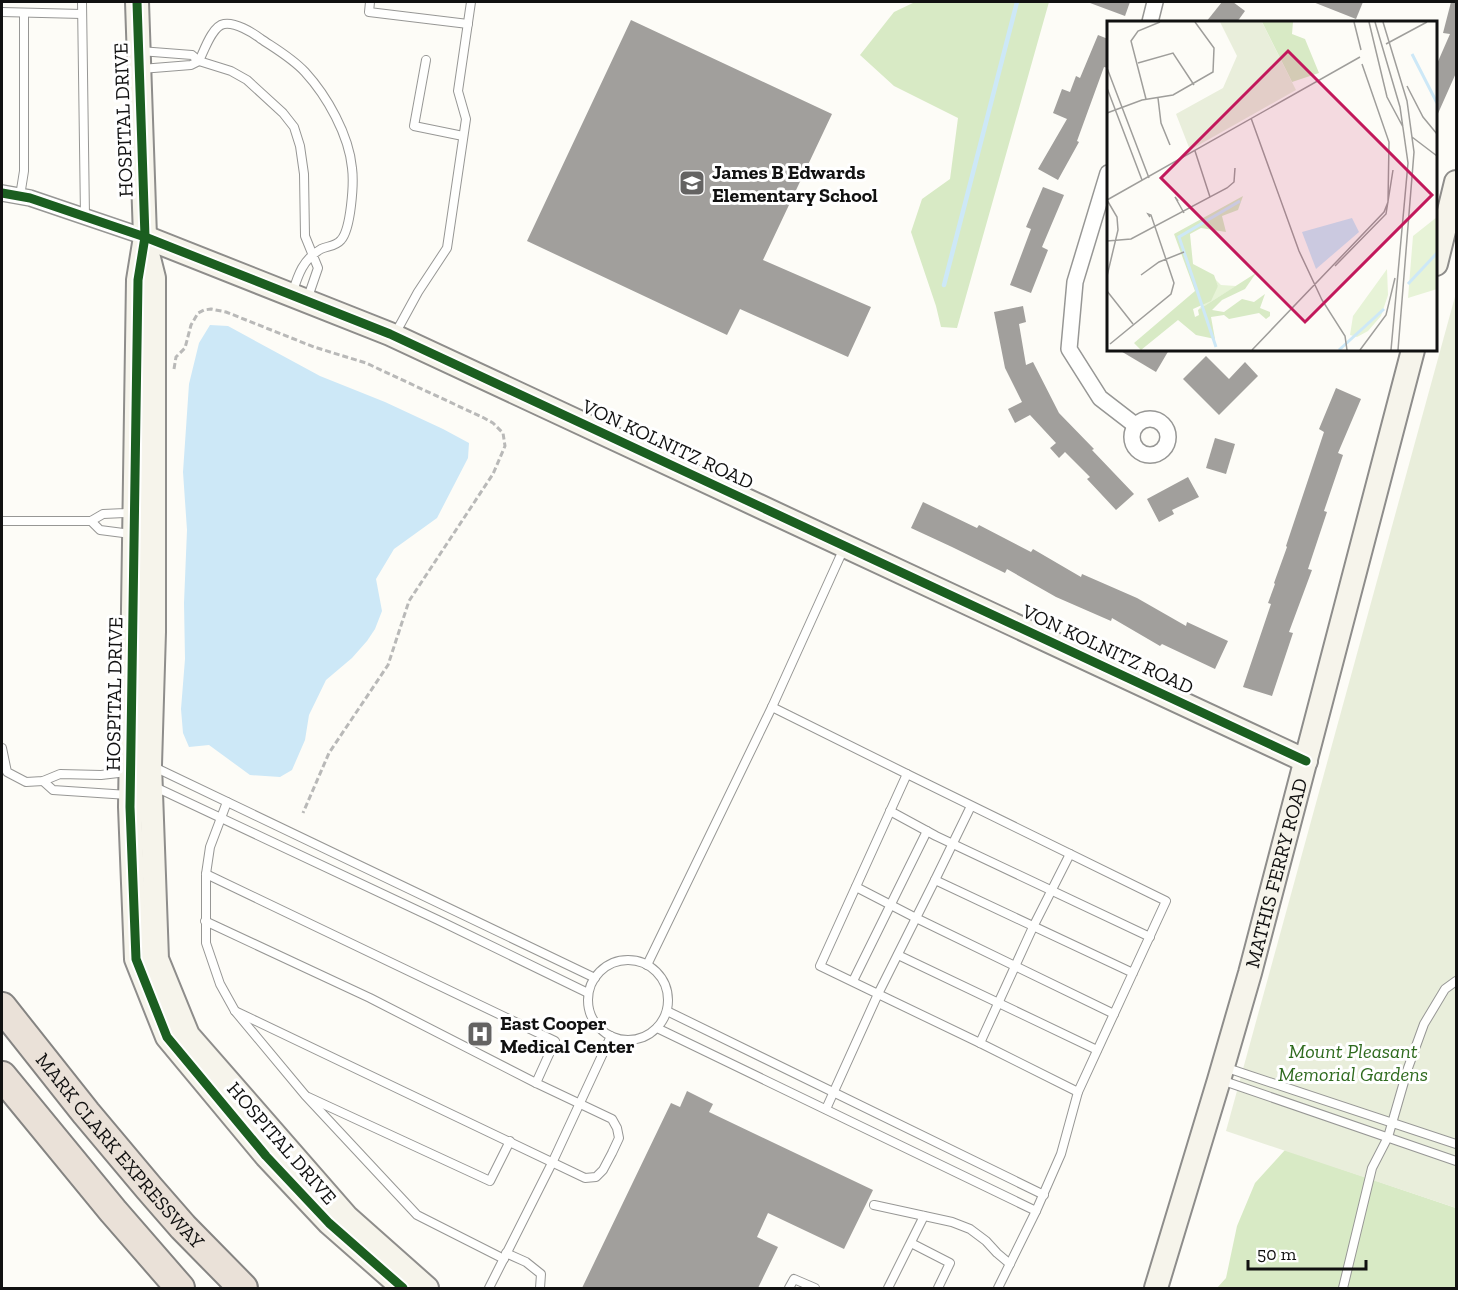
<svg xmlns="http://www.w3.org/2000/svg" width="1458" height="1290" viewBox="0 0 1458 1290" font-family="'Zilla Slab',serif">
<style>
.forest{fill:#d8eac5}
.cemetery{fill:#e9eedb}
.water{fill:#cde8f7}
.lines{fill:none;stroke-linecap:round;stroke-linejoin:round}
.stream{stroke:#cde8f7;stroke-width:4.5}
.building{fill:#a19f9c}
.lane-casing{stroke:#979795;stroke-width:10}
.street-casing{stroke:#979795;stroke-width:18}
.secondary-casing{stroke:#8e8d8b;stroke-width:26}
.highway-casing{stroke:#858482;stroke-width:32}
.path{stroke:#b9b9b8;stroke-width:3;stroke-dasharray:6 3;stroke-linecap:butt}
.lane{stroke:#fffffe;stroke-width:8}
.street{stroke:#fffffe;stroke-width:15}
.secondary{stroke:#f6f4eb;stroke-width:22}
.highway{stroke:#eae1d8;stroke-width:28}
.cycleway-casing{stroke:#fff;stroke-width:13}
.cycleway{stroke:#1b5e20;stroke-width:9}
.labels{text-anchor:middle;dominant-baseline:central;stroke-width:6;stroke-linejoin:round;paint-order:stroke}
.street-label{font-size:20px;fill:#111;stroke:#fff}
.poi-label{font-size:20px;font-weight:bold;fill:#111;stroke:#fff;text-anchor:start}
.park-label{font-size:20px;font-style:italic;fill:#2f6b1f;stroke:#fff}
.inset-river{fill:none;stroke:#cde8f7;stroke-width:3}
.inset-road{fill:none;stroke:#9f9e9b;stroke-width:1.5}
.view{fill:#c2185b;fill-opacity:0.15;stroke:#c2185b;stroke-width:3}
.inset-edge{fill:none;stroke:#111;stroke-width:3}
</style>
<rect width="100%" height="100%" fill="#fdfcf7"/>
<!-- forest -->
<g class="forest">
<path d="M915 2H1049L957 328 941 327 936 306 911 232 922 199 950 179 958 118 894 86 860 55 894 12Z"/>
<path d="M1285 1150 1456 1208V1288H1217L1226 1278 1237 1226 1255 1183Z"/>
</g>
<!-- cemetery -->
<path class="cemetery" d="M1456 293V1208L1226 1131Z"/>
<!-- water -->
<path class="water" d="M210 325 228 326 320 376 385 402 443 429 469 443 468 458 437 518 394 549 376 579 382 611 375 629 367 641 352 658 326 680 309 715 305 740 292 770 280 777 250 775 209 745 189 747 183 733 181 709 185 659 184 603 187 530 183 472 189 384 199 343Z"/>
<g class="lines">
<!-- stream -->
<path class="stream" d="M944 285 1017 2"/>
</g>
<!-- building -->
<g class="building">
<path d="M1090 2H1130L1125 16 1090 3Z"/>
<path d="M1222 2H1233L1245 11 1237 22H1206Z"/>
<path d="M1313 2H1363L1356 19Z"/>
<path d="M1451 2H1456V73L1436 118V66L1450 34 1443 33Z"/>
<path d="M631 20 832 114 763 260 871 307 848 357 740 309 727 335 527 241Z"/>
<path d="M1098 35 1108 39V68L1104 67 1077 141 1079 142 1058 180 1038 169 1067 119 1053 113 1062 89 1070 92 1076 76 1080 78Z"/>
<path d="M1043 187 1064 195 1042 247 1048 250 1031 293 1010 285 1031 229 1026 227Z"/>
<path d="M1023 306 1026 322 1019 324 1026 365 1033 362 1059 413 1094 449 1092 450 1134 494 1116 510 1087 479 1090 477 1065 452 1059 458 1050 448 1056 443 1030 415 1015 423 1008 409 1022 402 1005 368 994 312Z"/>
<path d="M1119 350H1169L1156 372Z"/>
<path d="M1206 356 1229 379 1245 362 1258 376 1219 415 1183 379Z"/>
<path d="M1336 388 1361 399 1338 453 1343 455 1324 511 1327 512 1308 569 1312 570 1289 632 1293 633 1272 696 1243 687 1271 604 1268 603 1275 584 1274 583 1287 547 1286 546 1324 432 1319 429Z"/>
<path d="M1215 438 1235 444 1226 474 1206 468Z"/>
<path d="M1188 477 1199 497 1172 510 1174 514 1159 522 1147 499Z"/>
<path d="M923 502 977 528 979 525 1031 552 1033 549 1081 577 1082 574 1137 598 1186 626 1187 622 1228 641 1215 669 1162 644 1160 646 1112 618 1111 621 1056 597 1007 569 1005 573 952 547 911 528Z"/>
<path d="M687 1091 713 1104 709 1112 873 1190 844 1249 768 1213 757 1237 778 1247 758 1288H582L671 1103 680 1107Z"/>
</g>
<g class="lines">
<!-- lane casing -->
<g class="lane-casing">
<g id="lane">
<path d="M82 2 85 217"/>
<path d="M370 2 369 12 468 24"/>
<path d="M2 12 82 14"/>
<path d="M140 51 192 55 199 61 191 65 141 69"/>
<path d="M426 60 414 126 463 136"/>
<path d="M20 196 24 171V13"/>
<path d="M292 294C298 275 303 259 321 249 328 246 336 246 341 240 351 229 354 183 352 168 349 135 327 96 305 72 292 58 276 49 261 39 252 32 235 22 224 24 212 26 204 51 199 61L231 71 247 80 283 113 294 127 300 146 304 174 305 236 318 268 307 300"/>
<path d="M395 334 418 292 447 248 466 119 458 91 471 2"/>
<path d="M2 521H91L103 514 125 513 131 508"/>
<path d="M91 521 100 530 131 534"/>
<path d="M772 707 844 548"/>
<path d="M2 748 7 772 26 782 43 781 60 774 101 775 127 772"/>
<path d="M152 766 595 978"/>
<path d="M43 781 53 790 128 795"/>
<path d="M153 786 438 920 588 993"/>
<path d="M227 802 210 847 206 874V943L220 984 235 1011 305 1095 417 1215 504 1259"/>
<path d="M890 811 936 836 1150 937"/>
<path d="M206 874 555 1041 536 1083"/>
<path d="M935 880 971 806"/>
<path d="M856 887 916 918 1114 1014"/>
<path d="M205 921 370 998 536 1083 612 1119 617 1128 619 1138 612 1153 603 1170 596 1177 585 1178 235 1011"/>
<path d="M898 955 1097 1050"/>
<circle cx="628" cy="1000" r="40"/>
<path d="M647 965 772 707 907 774"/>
<path d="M853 981 927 831"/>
<path d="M667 1011 1044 1195"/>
<path d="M657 1028 1036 1211"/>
<path d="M980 1043 1033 927 1070 854"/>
<path d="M1224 1067 1456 1144"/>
<path d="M1221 1080 1456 1161"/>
<path d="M308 1097 490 1181 510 1141"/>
<path d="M826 1109 878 994 820 966 907 774 1166 901C1137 965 1107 1028 1078 1092L980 1043 878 994 935 880 1133 973"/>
<path d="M874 1205 952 1222 970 1229 986 1241 997 1253 1010 1264"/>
<path d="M911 1243 950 1263 938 1288"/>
<path d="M506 1253 526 1262 541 1274 540 1288"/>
<path d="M489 1288 553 1161 611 1036"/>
<path d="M789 1288 794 1279 815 1288"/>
<path d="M888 1288 924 1216"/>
<path d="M998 1288 1036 1211 1061 1154 1078 1092"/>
<path d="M1343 1288 1372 1168 1388 1137 1408 1068 1424 1024 1445 989 1456 981"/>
</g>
</g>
<!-- street casing -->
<g class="street-casing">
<g id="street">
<path d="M1150 22 1155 2"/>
<path d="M1108 173 1075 282 1069 349 1100 398 1135 425"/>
<path d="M2 193 30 198 145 237"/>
<circle cx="1150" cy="437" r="18"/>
</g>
</g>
<!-- secondary casing -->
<g class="secondary-casing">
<g id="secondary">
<path d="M137 2 145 237 138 280 130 807 136 959 167 1037 266 1156 329 1223 403 1288"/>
<path d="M145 237 390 334 1306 761"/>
<path d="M147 250 154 278V632L150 765 157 959 188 1035 347 1217 427 1288"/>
<path d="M1436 264 1456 182"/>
<path id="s1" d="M1156 1288 1219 1080 1250 973 1413 350"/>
</g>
</g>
<!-- highway casing -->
<g class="highway-casing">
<g id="highway">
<path id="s2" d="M2 1007 86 1113 149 1188 183 1227 243 1288"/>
<path d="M2 1076 113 1211 180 1288"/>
</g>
</g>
<!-- path -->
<path class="path" d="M174 369 176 357 185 348 191 325 198 313 204 310 211 309 226 312 314 347 366 363 484 418 493 423 503 433 505 446 493 474 409 601 388 665 329 753 303 813"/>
<!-- lane -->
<use href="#lane" class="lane"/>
<!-- street -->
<use href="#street" class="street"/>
<!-- secondary -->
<use href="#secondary" class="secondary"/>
<!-- highway -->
<use href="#highway" class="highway"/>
<!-- cycleway casing -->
<g class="cycleway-casing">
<g id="cycleway">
<path d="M137 2 145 237 138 280 130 807 136 959 167 1037 266 1156 329 1223 403 1288"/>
<path d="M2 193 30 198 145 237 390 334 1306 761"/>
</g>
</g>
<!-- cycleway -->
<use href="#cycleway" class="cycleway"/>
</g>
<!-- icons -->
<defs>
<g id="school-square" transform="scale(1.35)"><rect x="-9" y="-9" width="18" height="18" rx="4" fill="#646362" stroke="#fff"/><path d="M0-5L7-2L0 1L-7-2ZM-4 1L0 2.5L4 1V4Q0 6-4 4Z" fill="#fff"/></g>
<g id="hospital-square" transform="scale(1.35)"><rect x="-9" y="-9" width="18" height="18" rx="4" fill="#646362" stroke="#fff"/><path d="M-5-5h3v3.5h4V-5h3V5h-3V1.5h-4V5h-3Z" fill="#fff"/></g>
</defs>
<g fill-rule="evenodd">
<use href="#school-square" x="692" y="183"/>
<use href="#hospital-square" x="480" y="1034"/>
</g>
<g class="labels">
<!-- street labels -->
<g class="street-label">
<text transform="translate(123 120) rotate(-92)">HOSPITAL DRIVE</text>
<text transform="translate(668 444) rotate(25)">VON KOLNITZ ROAD</text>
<text transform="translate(1108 649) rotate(25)">VON KOLNITZ ROAD</text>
<text transform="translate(114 694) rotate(-89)">HOSPITAL DRIVE</text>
<text stroke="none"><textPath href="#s1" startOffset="432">MATHIS FERRY ROAD</textPath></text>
<text transform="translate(282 1143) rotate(49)">HOSPITAL DRIVE</text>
<text stroke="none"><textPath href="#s2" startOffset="186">MARK CLARK EXPRESSWAY</textPath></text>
</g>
<!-- poi labels -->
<g class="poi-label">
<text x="712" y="172">James B Edwards<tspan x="712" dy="23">Elementary School</tspan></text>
<text x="500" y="1023">East Cooper<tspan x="500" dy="23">Medical Center</tspan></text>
</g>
<!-- park labels -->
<g class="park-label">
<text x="1353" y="1051">Mount Pleasant<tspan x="1353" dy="23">Memorial Gardens</tspan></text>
</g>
</g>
<!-- overview -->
<g transform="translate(1107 21)">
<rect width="330" height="330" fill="#fdfcf7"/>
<path d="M330 196V268L301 277 306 215ZM280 248 281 274 274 295 261 310 250 316 243 314 246 295ZM108 258 114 264 129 265 91 289 111 265Z" fill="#e7f3d7"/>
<path d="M155 1H186L185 13 198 18 212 52 185 61ZM136 175 131 189 115 195 119 211 94 207 83 213 86 243 107 254 111 265 104 280 86 288 88 296 92 294 91 289 149 252 138 268 115 279 105 289 117 291 135 278 147 281 158 273 153 287 163 291V295L159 298 152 292 122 298 117 294 104 296 108 318 89 314 71 299 34 329 27 322 88 270 67 213Z" fill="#d8eac5"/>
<path d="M113 1H155L189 69 83 129 69 93 116 67 130 35Z" fill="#e9eedb"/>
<path d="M245 197 252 211 209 248 195 211Z" fill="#cde8f7"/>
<path class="inset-river" d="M305 33 330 82M301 263 330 232M109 326 72 216 133 180M232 329 277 288"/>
<path class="inset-road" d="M247 1 254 29M262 1 280 76 296 106M268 1 293 86 301 142 284 329M276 1 300 80 307 131 291 329M279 23 320 1M31 42 66 32 87 64M0 47 42 157M300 65 316 96 330 113M0 67 35 159M51 77 54 102 63 124M39 78 24 20 31 10 53 1M0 92 35 79 66 74 106 51 107 27 88 1M144 97 192 230 215 279 238 315 240 329M305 116 330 135M88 130 103 176M0 179 253 36M71 180 68 176 77 192M0 220 24 218 120 167 127 161 128 147M228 245 279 193 286 149M34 254 52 241 77 231M0 255 11 209 10 196 0 179M0 270 26 303M3 323 64 273 67 262 44 194 41 193 43 196M145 329 277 191 281 181 282 121 255 43M253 329 279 294 288 257"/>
<path class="view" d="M181 30 325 174 198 301 54 157Z"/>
<rect width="330" height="330" class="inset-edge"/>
</g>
<!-- border -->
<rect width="1458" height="1290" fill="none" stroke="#111111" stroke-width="6"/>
<!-- scale -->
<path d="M1248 1260v9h118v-9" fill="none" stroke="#111111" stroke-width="3"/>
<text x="1257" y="1260" font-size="18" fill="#111111" stroke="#ffffff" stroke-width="4.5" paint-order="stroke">50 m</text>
</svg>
